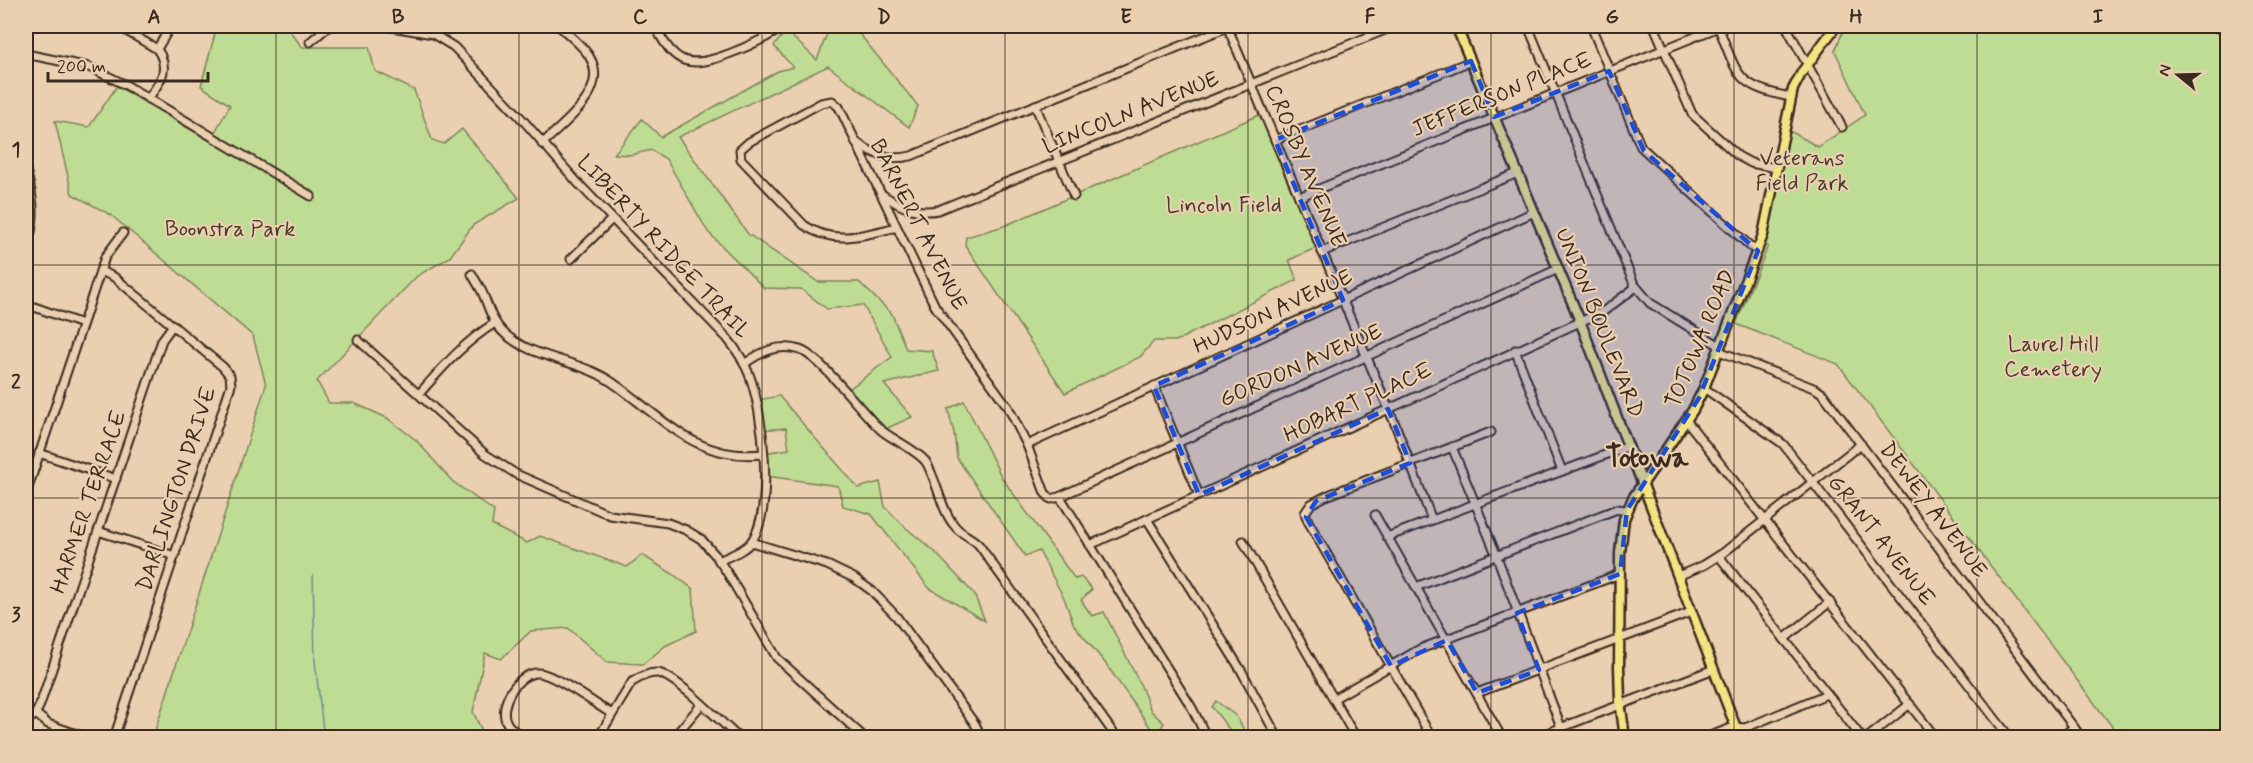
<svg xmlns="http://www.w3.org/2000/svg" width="2253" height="763" viewBox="0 0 2253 763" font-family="Mynerve,sans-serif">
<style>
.green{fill:#bfdc94;stroke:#7d8359;stroke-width:1.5}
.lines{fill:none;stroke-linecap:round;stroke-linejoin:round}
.stream{stroke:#668e94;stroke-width:1.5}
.minor-casing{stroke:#3b2a1e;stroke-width:11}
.major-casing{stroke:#3b2a1e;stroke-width:13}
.minor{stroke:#eacfb1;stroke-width:7}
.major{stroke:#f4e382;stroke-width:8}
.marked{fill:#1d4ed8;fill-opacity:0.2;stroke:#1d4ed8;stroke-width:4.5;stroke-dasharray:12 8;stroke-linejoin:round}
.grid{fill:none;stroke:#3b2a1e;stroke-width:1.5;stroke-opacity:0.55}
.labels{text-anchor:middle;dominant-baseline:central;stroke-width:4.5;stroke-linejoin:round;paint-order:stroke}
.street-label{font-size:22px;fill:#3b2a1e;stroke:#eacfb1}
.park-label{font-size:22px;fill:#483c2a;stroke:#eacfb1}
.district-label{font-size:28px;font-weight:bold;fill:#3b2a1e;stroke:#eacfb1}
.neatline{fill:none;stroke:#3b2a1e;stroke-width:2}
.grid-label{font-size:20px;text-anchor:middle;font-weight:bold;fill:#3b2a1e}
</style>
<rect width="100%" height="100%" fill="#eacfb1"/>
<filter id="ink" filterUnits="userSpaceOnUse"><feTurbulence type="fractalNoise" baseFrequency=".0167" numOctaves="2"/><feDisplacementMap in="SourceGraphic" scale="12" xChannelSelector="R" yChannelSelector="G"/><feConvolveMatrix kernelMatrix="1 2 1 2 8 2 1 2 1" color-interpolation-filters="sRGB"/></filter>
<g filter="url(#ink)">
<!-- green -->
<g class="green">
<path d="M217 26H286L302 47H369L375 71 414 90 432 140 444 144 462 129 519 198 473 225 450 257 417 276 317 381 329 403H354L387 418 416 440 452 481 494 511 492 525 527 543 540 536 627 567 642 555 673 574 693 589 696 631 665 646 643 664 607 662 568 628 531 631 501 659 485 653 473 712 485 737H153L266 385 253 336 111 215 72 194 55 121 89 127 117 86 210 141 230 105 201 86Z"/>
<path d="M830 26H853L918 106 909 127 828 66 678 137 748 234 818 282H859L892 314 906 349 932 351 939 371 884 384 912 417 883 430 849 389 892 357 863 305 827 309 801 289 764 288 708 232 666 159 651 150 631 155 614 154 642 119 661 137 778 71 793 67 774 46 786 31 817 60Z"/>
<path d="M1845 26H2190L2227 36V737H2120L1838 364 1736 324 1768 246 1763 244 1785 131 1794 133 1818 147 1865 115 1835 51Z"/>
<path d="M1266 112 1320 246 1289 260 1297 280 1176 341H1154L1140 357 1065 393 965 245 966 237 1004 226Z"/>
<path d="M779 396 858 488 880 482 885 507 905 527 935 552 974 594 985 621 929 588 871 514 843 506 838 486 766 476 763 453 789 449 786 428 760 430 758 400Z"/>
<path d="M964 401 1002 478 1075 579 1081 577 1092 589 1081 600 1092 616 1104 612 1141 686 1151 711 1164 723 1160 729 1165 737H1148L1150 727 1106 664 1074 625 1064 598 1039 551 1025 556 957 458 954 433 948 409Z"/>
<path d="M1216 701 1236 716 1248 737H1235L1212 707Z"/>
</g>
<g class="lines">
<!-- stream -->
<path class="stream" d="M313 575 315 661 324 738"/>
<!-- minor casing -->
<g class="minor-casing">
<g id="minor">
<path d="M118 26 157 49"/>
<path d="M386 26 433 34 454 47 522 119 577 182 727 338C736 349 744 361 749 374 763 410 775 510 751 542 744 551 729 556 719 561"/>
<path d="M655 26C675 66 690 69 731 53 750 46 769 36 786 26"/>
<path d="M1227 26 1395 424 1432 520"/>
<path d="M1528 26 1634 284 1650 303 1720 346"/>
<path d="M1591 26 1641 147 1751 247 1758 251"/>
<path d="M1654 26 1692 114 1738 156 1751 163 1776 168"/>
<path d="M1718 26C1738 74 1734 86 1790 97"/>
<path d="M1786 26 1842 127"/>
<path d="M310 42 329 26"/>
<path d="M26 54 89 67 126 85 311 196"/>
<path d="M148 99C160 82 171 69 157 49L171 26"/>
<path d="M1035 105 1074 196"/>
<path d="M1275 140 1471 61"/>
<path d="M856 142C874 155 890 161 911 156L1230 26"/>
<path d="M542 144C563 123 611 91 589 56 582 45 569 35 559 26"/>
<path d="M26 170C35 203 36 219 26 252"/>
<path d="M883 195C901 207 915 214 938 210L1395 26"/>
<path d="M1299 197 1719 27"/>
<path d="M897 227C863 235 834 246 804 225L741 159 740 150 749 142 821 103 832 101 839 107 935 306 1008 407 1027 445 1045 493 1051 499 1059 497 1064 503 1192 708 1207 738"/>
<path d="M1322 252 1518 173"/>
<path d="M571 259 612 219"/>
<path d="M100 271 114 277 223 367 230 376 231 385 114 738"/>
<path d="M472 274C475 280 480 287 483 294 489 308 492 322 504 333 530 357 570 359 600 375 614 382 625 392 637 401 678 433 708 460 763 454"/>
<path d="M26 304 82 324"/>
<path d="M358 340 485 454 516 474 610 515 668 523 686 530 701 539 716 556 728 574 777 658 865 738"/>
<path d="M1515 350 1562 471"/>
<path d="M1719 351 1816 389 1823 394 2082 738"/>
<path d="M744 364C761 352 778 343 800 350 821 357 861 412 881 430 893 440 917 450 926 462 937 480 941 510 954 525 960 534 972 537 979 545L1117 738"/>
<path d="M1154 386 1199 495"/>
<path d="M1704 388 1783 444 2010 738"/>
<path d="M419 394C443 367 464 342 495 323"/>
<path d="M1686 420 1936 738"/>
<path d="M1027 445 1534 212"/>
<path d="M1452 447 1494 549 1565 738"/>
<path d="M39 453 116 479"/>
<path d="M26 494 105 257 123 233"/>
<path d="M1059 497 1558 269"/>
<path d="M1375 515 1502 738"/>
<path d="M1147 519 1241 670 1278 738"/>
<path d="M98 531 175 556"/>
<path d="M1387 537 1629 446"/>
<path d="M1243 541 1356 738"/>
<path d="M751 542 827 565 854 578 872 591 896 616 975 724 982 738"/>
<path d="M1090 545 1604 311 1636 287"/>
<path d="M1719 556 1862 738"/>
<path d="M1678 576 1704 565 1723 553 1861 444"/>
<path d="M1416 587 1617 509 1627 510"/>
<path d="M1784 639 1830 602"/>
<path d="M1477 693 1691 612"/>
<path d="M1333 699 1420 649 1620 574"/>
<path d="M36 714 48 724 88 738"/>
<path d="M26 721 35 715 40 705 162 340 173 325"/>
<path d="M525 738C518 734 511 730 507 723 497 706 518 671 539 673 554 674 597 705 612 714"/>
<path d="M598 738 632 682C640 677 649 672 658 673 676 676 723 724 739 738"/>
<path d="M673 738 701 705"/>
<path d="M1432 738 1308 521 1305 513 1311 504 1326 496 1491 432"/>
<path d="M1534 738 1714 669"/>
<path d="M1705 738 1734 727 1745 728 1827 694"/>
<path d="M1867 738 1910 704"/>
<path d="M2060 738 2074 727"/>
</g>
</g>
<!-- major casing -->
<g class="major-casing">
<g id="major">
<path d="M1456 26 1580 321 1740 738"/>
<path d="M1625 738 1620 701 1619 667 1620 553 1624 519 1633 498 1693 410 1704 388 1763 235 1793 89 1802 72 1836 26"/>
</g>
</g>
<!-- minor -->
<use href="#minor" class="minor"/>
<!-- major -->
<use href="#major" class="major"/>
</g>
</g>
<!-- marked area -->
<path class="marked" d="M1471 61 1494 117 1609 71 1644 151 1758 251 1699 398 1627 510 1620 574 1517 613 1539 670 1477 693 1447 640 1391 666 1306 517 1316 501 1410 463 1388 409 1199 495 1154 386 1343 300 1275 140Z"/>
<!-- grid -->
<path class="grid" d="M276 26V738M519 26V738M762 26V738M1005 26V738M1248 26V738M1491 26V738M1734 26V738M1977 26V738M26 265H2228M26 498H2228"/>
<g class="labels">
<!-- street labels -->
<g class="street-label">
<text transform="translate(1502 95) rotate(-22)">JEFFERSON PLACE</text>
<text transform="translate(1131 113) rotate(-22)">LINCOLN AVENUE</text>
<text transform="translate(1305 166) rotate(67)">CROSBY AVENUE</text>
<text transform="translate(918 225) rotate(63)">BARNERT AVENUE</text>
<text transform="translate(663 247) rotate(47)">LIBERTY RIDGE TRAIL</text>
<text transform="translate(1273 312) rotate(-25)">HUDSON AVENUE</text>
<text transform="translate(1599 323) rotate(68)">UNION BOULEVARD</text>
<text transform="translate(1701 339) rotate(-67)">TOTOWA ROAD</text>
<text transform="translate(1301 366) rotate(-24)">GORDON AVENUE</text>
<text transform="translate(1358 403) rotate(-25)">HOBART PLACE</text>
<text transform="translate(177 489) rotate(-72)">DARLINGTON DRIVE</text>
<text transform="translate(89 502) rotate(-71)">HARMER TERRACE</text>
<text transform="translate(1933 510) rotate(53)">DEWEY AVENUE</text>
<text transform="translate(1881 541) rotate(52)">GRANT AVENUE</text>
</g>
<!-- park labels -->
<g class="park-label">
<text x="1802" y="159">Veterans<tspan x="1802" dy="25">Field Park</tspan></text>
<text x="1224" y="206">Lincoln Field</text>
<text x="230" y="230">Boonstra Park</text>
<text x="2053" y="345">Laurel Hill<tspan x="2053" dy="25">Cemetery</tspan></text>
</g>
<!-- district labels -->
<g class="district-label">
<text x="1647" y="458">Totowa</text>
</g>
</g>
<!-- margin -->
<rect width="2253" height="763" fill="none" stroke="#eacfb1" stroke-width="66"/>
<!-- north arrow -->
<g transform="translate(2178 75) rotate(289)" stroke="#eacfb1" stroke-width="4.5" paint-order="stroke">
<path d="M0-4.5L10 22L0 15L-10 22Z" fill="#3b2a1e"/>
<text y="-9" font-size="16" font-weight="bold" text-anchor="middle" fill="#3b2a1e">N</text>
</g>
<!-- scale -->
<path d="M48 72v9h160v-9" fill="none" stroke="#3b2a1e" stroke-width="3"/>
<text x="57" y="72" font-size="18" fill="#3b2a1e" stroke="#eacfb1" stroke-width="4.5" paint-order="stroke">200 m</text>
<rect x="33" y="33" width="2187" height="697" class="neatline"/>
<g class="grid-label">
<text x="154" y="23">A</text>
<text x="398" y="23">B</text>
<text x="640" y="23">C</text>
<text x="884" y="23">D</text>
<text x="1126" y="23">E</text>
<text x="1370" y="23">F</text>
<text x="1612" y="23">G</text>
<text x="1856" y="23">H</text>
<text x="2098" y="23">I</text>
<text x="16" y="156">1</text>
<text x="16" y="388">2</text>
<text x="16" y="621">3</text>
</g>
</svg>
